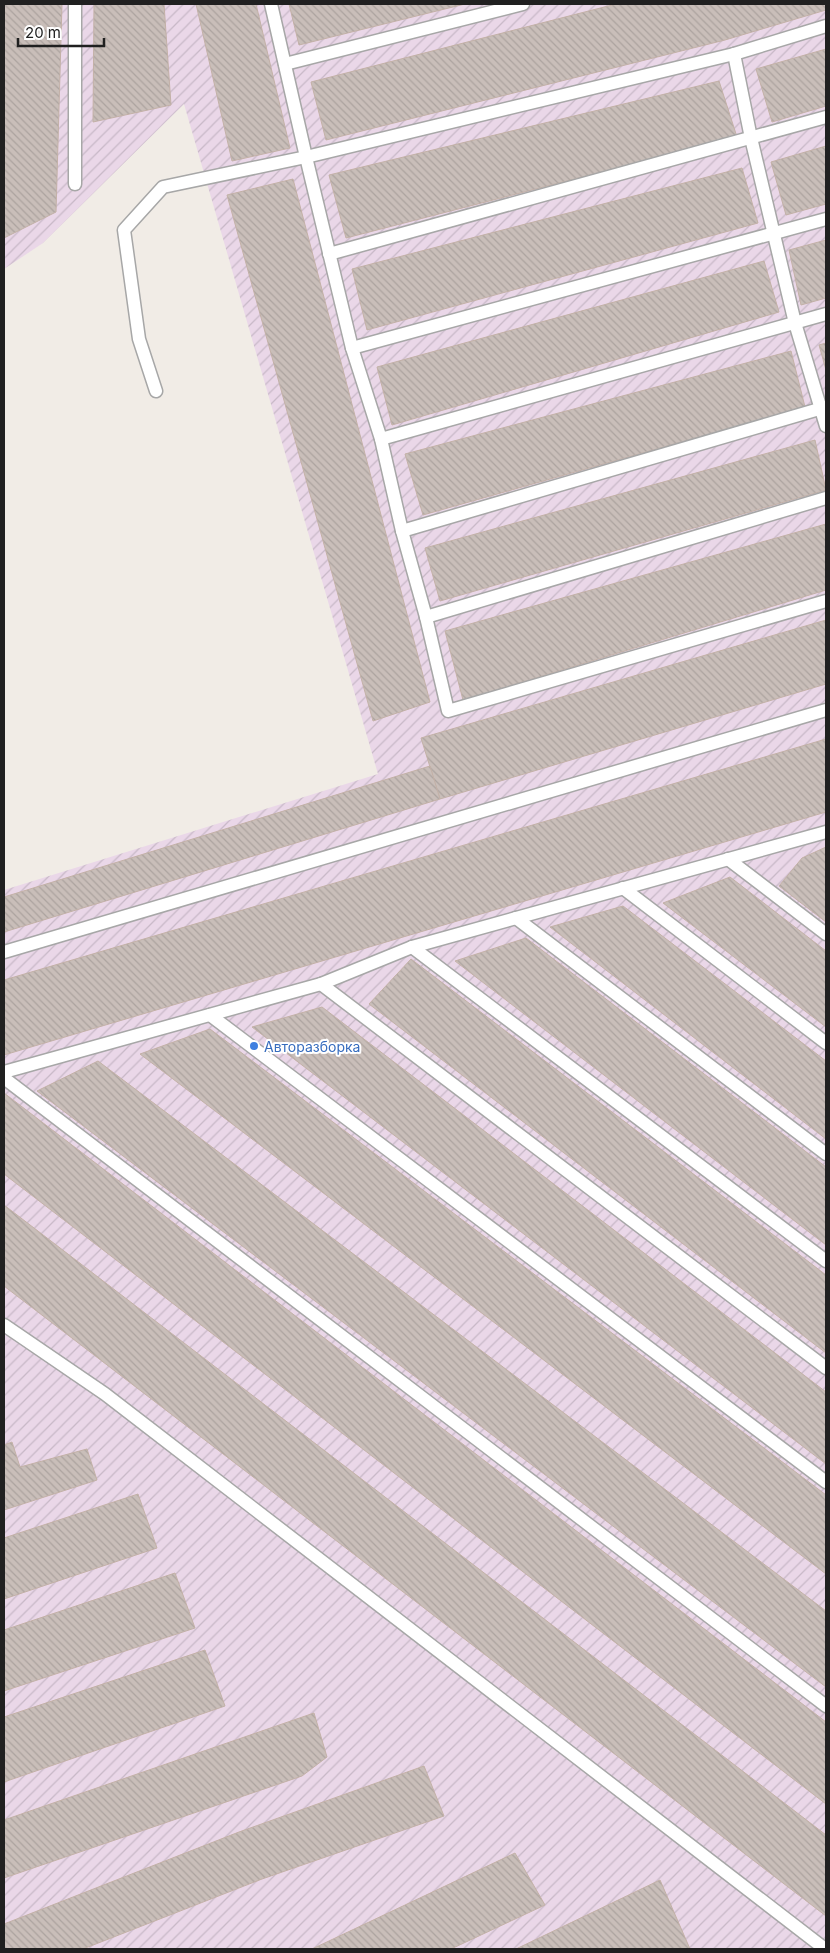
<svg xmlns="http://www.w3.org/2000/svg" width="830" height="1953" viewBox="0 0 830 1953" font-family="Inter,sans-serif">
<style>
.industrial{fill:url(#industrial-furrows)}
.building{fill:url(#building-back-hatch);stroke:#c3b1a7}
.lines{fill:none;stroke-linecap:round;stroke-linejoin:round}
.lane-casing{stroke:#a7a7a7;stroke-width:15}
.lane{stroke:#fff;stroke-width:12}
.shop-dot{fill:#3f7fe0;stroke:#fff;stroke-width:2}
.labels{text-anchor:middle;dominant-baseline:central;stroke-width:4;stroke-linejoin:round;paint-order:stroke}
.shop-label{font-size:14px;fill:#366cbe;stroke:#fff;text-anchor:start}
</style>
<defs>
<pattern id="industrial-furrows" width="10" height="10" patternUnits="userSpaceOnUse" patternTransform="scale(1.25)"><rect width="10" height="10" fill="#ead7e8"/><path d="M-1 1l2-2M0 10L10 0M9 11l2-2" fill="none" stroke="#c8b8c7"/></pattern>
<pattern id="building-back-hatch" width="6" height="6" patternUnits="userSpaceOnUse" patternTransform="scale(1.25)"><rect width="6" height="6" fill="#c9beb9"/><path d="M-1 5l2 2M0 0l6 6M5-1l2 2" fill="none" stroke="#aca39f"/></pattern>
</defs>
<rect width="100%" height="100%" fill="#f1ece6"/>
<!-- industrial -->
<path class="industrial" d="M4 4H826V1949H4V890L378 774 184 104 43 243 4 269Z"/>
<!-- building -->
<g class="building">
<path d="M4 4H62L56 212 4 238Z"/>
<path d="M94 4H164L171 105 93 122Z"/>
<path d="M196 4H256L290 148 232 161Z"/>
<path d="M289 4H465L299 45Z"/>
<path d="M616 4H826V10L725 40 326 140 311 82Z"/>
<path d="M826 49V106L772 122 756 69Z"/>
<path d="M719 81 737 137 346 238 329 175Z"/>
<path d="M826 146V204L786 215 771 162Z"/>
<path d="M742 168 758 223 367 330 352 269Z"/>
<path d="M293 179 430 702 373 721 227 195Z"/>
<path d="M826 240V298L801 305 789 250Z"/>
<path d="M764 261 779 312 392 425 377 367Z"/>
<path d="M826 343V370L819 345Z"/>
<path d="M791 351 805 407 423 515 405 454Z"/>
<path d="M815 440 826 490 440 601 425 548Z"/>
<path d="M826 524V590L463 700 445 631Z"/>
<path d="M826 620V684L440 799 421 738Z"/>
<path d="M826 739V812L4 1055V980Z"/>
<path d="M430 766 440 799 4 932V897Z"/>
<path d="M826 847V922L779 886 802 858Z"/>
<path d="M730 877 826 951V1027L663 903Z"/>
<path d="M623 906 826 1061V1139L550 927Z"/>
<path d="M526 938 826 1167V1245L455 961Z"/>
<path d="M411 959 826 1275V1353L369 1004Z"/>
<path d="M322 1007 826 1392V1464L252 1027Z"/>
<path d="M210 1029 826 1495V1574L140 1054Z"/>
<path d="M98 1061 826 1611V1687L37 1091Z"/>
<path d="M4 1093 826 1722V1804L4 1174Z"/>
<path d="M4 1205 826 1835V1916L4 1286Z"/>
<path d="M12 1442 20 1467 87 1449 97 1480 4 1510V1445Z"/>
<path d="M138 1494 157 1548 4 1599V1538Z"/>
<path d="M175 1573 195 1628 4 1691V1630Z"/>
<path d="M205 1650 225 1706 4 1782V1717Z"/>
<path d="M314 1713 327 1757 302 1776 4 1878V1820Z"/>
<path d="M424 1766 444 1816 262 1879 83 1949H4V1924L239 1832Z"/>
<path d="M515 1853 545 1905 451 1949H312Z"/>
<path d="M660 1880 690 1949H516Z"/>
</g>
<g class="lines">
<!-- lane casing -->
<g class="lane-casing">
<g id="lane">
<path d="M271 4 306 157 352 348 381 439 402 531 426 617 448 711 826 601"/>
<path d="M734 54 751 138 795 323 826 426"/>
<path d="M285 64 523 4"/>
<path d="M75 184V4"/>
<path d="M329 254 826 117"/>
<path d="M352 348 826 219"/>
<path d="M156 391 139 339 124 230 163 187 306 157 734 54 826 26"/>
<path d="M381 439 826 314"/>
<path d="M402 531 826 407"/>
<path d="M426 617 826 498"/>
<path d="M728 859 826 934"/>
<path d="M623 888 826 1043"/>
<path d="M516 918 826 1154"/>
<path d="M412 947 826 1261"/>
<path d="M4 952 826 710"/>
<path d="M321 984 826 1368"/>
<path d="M210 1015 826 1482"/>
<path d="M4 1072 321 984 412 947 826 832"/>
<path d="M4 1078 826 1706"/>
<path d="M4 1325 105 1394 825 1949"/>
</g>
</g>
<!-- lane -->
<use href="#lane" class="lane"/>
</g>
<!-- markers -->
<circle class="shop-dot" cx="254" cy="1046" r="5"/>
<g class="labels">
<!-- shop labels -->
<g class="shop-label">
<text x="264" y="1046">Авторазборка</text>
</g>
</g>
<!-- border -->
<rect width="830" height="1953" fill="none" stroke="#202020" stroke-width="10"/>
<!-- scale -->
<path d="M18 38v8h86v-8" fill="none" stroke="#202020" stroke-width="2.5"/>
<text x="25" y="38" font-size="15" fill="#202020" stroke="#ffffff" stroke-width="4" paint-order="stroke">20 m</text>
</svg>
